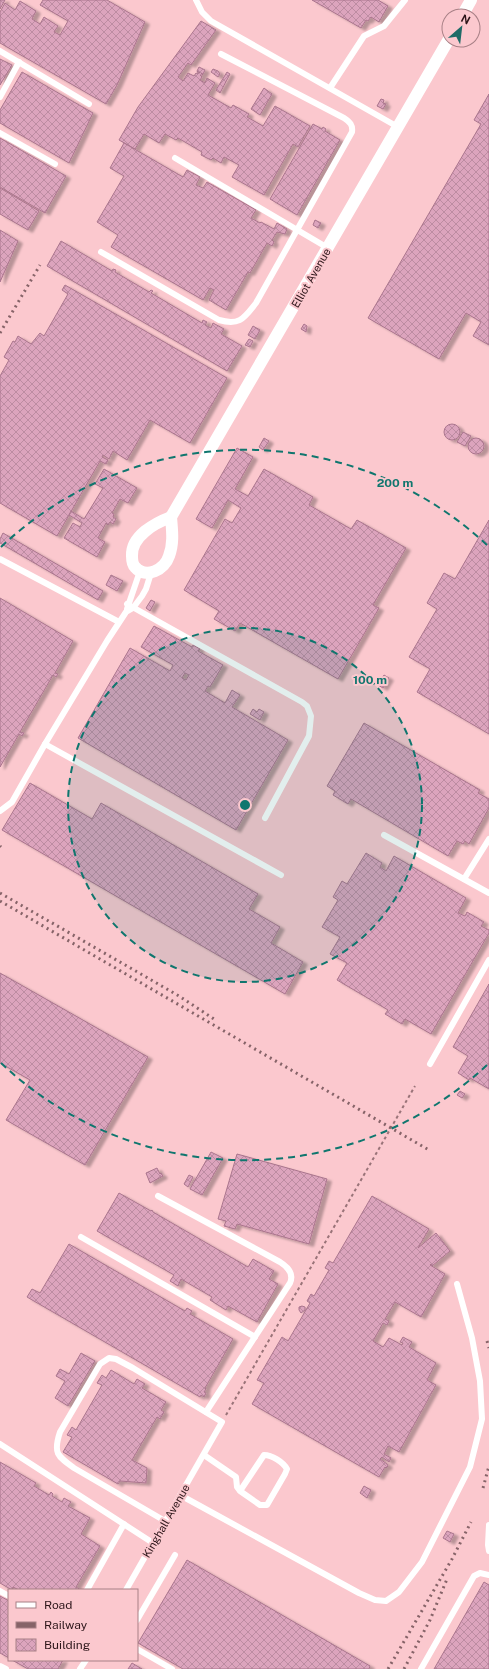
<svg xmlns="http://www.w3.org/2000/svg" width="489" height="1669" viewBox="0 0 489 1669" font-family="'Public Sans',sans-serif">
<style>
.building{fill:url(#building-cross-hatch);stroke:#aa758d;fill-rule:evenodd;filter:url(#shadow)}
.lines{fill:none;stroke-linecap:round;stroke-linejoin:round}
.path{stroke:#997378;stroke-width:2;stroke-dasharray:3 3;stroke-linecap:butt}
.lane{stroke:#fff;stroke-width:6}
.street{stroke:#fff;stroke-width:12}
.rail{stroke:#866368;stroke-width:3;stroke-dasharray:2 4;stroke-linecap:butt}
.ring{fill:none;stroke:#0f766e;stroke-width:2;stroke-dasharray:7 5}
.labels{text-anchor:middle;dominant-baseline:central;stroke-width:4;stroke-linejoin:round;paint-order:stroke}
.street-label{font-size:11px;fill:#2c1519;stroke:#fbc8ce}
.centre{fill:#0f766e;stroke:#fbc8ce;stroke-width:2}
.ring-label{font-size:12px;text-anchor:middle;font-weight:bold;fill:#0f766e;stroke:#fbc8ce;stroke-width:4;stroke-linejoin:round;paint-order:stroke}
</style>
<defs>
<pattern id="building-cross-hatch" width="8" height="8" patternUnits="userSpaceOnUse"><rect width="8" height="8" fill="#dca4bd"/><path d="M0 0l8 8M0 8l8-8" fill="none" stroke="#bd8ca2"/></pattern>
<filter id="shadow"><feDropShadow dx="4.5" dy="2.5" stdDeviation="1" flood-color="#0004"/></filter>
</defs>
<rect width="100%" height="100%" fill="#fbc8ce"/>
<!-- building -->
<g class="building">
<path d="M0 0H5L0 9Z"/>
<path d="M43 0H107L145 22 117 85 106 104 0 43V12L5 3 15 10 20 1 36 11 32 19 40 24 44 17 58 26 54 32 60 35 68 21 40 5Z"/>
<path d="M312 0H378L388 6 379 22 371 17 368 21 366 20 361 28Z"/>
<path d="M201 21 216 30 191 65 188 63 178 77 183 81 188 73 194 76 196 73 198 74V73L197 71 200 73 197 71 199 67 205 70 203 74 201 73 203 75H200L202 77 200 80 205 83 207 78 215 83 208 95 231 108 233 105 249 114 247 117 263 126 275 106 310 126 298 147 293 144 264 195 232 177 239 165 224 157 221 163 213 158 211 160 201 155 202 152 178 138 176 140 165 134 159 143 144 134 135 149 119 140 138 107Z"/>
<path d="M0 59 12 65 0 85Z"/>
<path d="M213 69 218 71 220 74 218 77 211 72Z"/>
<path d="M22 72 93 113 69 163 0 123V110Z"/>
<path d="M227 72 230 74 220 93 216 90Z"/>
<path d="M264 88 272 94 260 115 251 109Z"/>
<path d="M489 94V345L473 336 481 322 466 313 439 359 368 318 481 124 474 120Z"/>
<path d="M381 99 384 100 383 103 386 104 383 109 377 106Z"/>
<path d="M313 124 322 129 323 127 326 129 325 131 340 140 297 215 270 199Z"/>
<path d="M0 138 66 176 45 213 0 187Z"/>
<path d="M124 143 183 177 187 170 200 177 196 185 203 188 207 182 256 210 251 218 260 223 261 222 274 229 277 223 287 229 285 234 277 232 272 240 274 242 272 246 267 243 250 273 248 272 226 310 209 300 214 290 210 288 203 300 111 247 118 235 97 222 124 176 110 168Z"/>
<path d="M0 188 39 211 28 230 0 214Z"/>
<path d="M315 220 321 223 318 228 313 225Z"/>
<path d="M0 230 18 241 0 282Z"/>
<path d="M61 241 112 271 113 269 116 270 115 272 149 292 151 290 153 291 151 293 202 323 203 320 207 322 205 325 211 328 213 323 224 329 221 334 242 346 227 371 47 266Z"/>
<path d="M65 285 227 378 190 443 150 420 127 460 113 451 109 459 103 455 102 457 108 460 106 464 100 461 57 536 0 503V376L9 360 4 357 13 341 15 342 18 336 31 344 40 333 44 336 68 294 62 290Z"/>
<path d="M304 324 307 326 306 332 301 329Z"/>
<path d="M253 326 260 330 255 339 248 335Z"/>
<path d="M249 339 253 341 250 347 245 345Z"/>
<circle cx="452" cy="432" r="8"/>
<path d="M463 432 471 436 465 446 457 442Z"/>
<path d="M264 438 269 441 263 450 259 447Z"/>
<circle cx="476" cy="446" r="8"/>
<path d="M237 448 253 457 235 489 248 496 264 469 313 497 309 505 351 529 357 520 406 548 373 605 379 608 338 679 240 623 235 631 214 619 219 611 184 590 225 519 232 523 241 508 228 500 212 528 196 519Z"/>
<path d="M104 469 137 488 128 503 120 499 112 513 114 514 113 517 116 519 113 524 110 522 108 525 106 523 98 538 105 542 97 557 64 538 73 523 80 527 82 523 69 515 71 511 84 519 103 488 95 484Z"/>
<path d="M489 520V734L417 692 430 669 409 657 437 609 427 603 444 573 455 579Z"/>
<path d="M3 533 103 591 98 600 0 543V539Z"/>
<path d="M111 575 123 581 117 591 106 585Z"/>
<path d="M0 598 73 641 55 673 58 674 56 677 53 675 20 732 24 733 22 736 19 734 0 767Z"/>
<path d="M151 600 155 602 150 611 146 608Z"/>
<path d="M154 626 192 647 193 645 200 649 198 651 223 665 210 687 208 686 205 691 225 703 232 690 240 695 232 707 288 740 236 830 78 738 130 648 170 671 173 665 141 647ZM185 673 189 675 186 680 182 678Z"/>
<path d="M384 675 389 678 383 688 378 685Z"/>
<path d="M253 709 257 712 259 709 264 712 260 720 250 714Z"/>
<path d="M364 723 480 790 478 793 489 799V808L469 844 465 841 463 844 457 841 448 856 351 799 348 804 333 795 335 791 327 786Z"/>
<path d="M30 783 92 819 101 803 258 894 249 909 280 927 271 943 303 962 285 994 2 830Z"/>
<path d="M366 853 382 863 380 867 386 871 394 856 466 898 458 913 465 916 467 912 484 922 481 926 489 930V933L431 1034 405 1019 402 1024 385 1014 388 1010 337 980 347 963 330 954 340 937 322 927 338 900 333 897 342 881 347 884Z"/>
<path d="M0 973 148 1057 85 1165 6 1120 30 1080 0 1063Z"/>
<path d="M489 984V1089L470 1078 469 1080 458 1073 468 1056 453 1047Z"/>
<path d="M460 1091 465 1094 462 1098 457 1095Z"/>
<path d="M211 1152 223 1158 202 1195 190 1189Z"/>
<path d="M237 1154 327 1179 309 1244 237 1224 235 1229 224 1226 226 1221 218 1219Z"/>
<path d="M157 1168 160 1174 161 1173 163 1176 150 1183 146 1173Z"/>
<path d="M189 1175 193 1177 188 1187 184 1184Z"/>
<path d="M119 1193 151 1211 152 1210 153 1212 248 1267 253 1259 274 1271 269 1279 278 1284 257 1322 228 1306 226 1310 210 1300 212 1297 181 1279 178 1286 170 1281 174 1275 97 1231Z"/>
<path d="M372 1196 429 1229 418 1248 436 1233 450 1251 432 1266 431 1264 430 1265 445 1274 421 1317 395 1302 385 1319 389 1321 387 1325 383 1323 373 1341 383 1347 389 1338 402 1345 403 1343 400 1342 403 1337 412 1342 409 1347 436 1363 427 1380 436 1385 399 1452 388 1446 384 1454 391 1458 389 1462 382 1457 380 1459 387 1464 388 1466 386 1468 385 1467 379 1477 252 1404 264 1383 257 1380 282 1337 288 1341 310 1303 307 1301 311 1294 314 1296 329 1270 325 1268 329 1261 333 1263Z"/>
<path d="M69 1244 185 1311 187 1308 192 1311 190 1314 233 1339 205 1388 206 1389 204 1392 206 1393 204 1397 201 1395 200 1397 27 1297 32 1289 40 1293Z"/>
<path d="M302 1306 305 1307V1310L301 1313 299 1310V1307Z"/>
<path d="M81 1353 95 1361 68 1406 55 1398 65 1381 56 1376 60 1369 69 1374Z"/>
<path d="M111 1370 134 1384 137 1379 145 1384 142 1388 166 1402 161 1410 164 1412 160 1419 157 1417 132 1460 147 1468 146 1483 120 1481 118 1484 63 1452 72 1437 67 1435 72 1427 76 1430 102 1385 97 1383 102 1375 106 1378Z"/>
<path d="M0 1462 36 1483 34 1486 49 1495 51 1492 53 1494 52 1496 62 1502 64 1498 71 1502 68 1506 90 1518 81 1534 100 1546 76 1587 81 1590H19L13 1587 12 1590 0 1583Z"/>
<path d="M364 1486 371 1490 367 1498 360 1493Z"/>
<path d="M447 1531 454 1534 450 1542 443 1538Z"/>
<path d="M187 1560 370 1666 369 1669H183L138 1643Z"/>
<path d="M484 1582 489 1585V1669H434Z"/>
<path d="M0 1596 9 1601V1658L0 1653Z"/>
<path d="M12 1660H63L58 1669H28Z"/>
<path d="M132 1663 142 1669H128Z"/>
</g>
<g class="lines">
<!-- path -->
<path class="path" d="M226 1415 415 1086"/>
<!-- lane -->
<g class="lane">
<path d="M196 0 202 12 211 21 398 127"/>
<path d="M0 51 89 104"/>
<path d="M330 88 364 36 384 26 405 0"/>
<path d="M0 97 19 62"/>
<path d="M0 133 55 164"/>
<path d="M175 158 328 248"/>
<path d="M101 252 219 320C240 326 244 318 256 303L352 132C353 125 350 122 344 118L221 54"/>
<path d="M0 559 119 622"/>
<path d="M127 604 302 702 307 706 311 716 309 736 265 818"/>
<path d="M127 609 140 571"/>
<path d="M45 744 281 875"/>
<path d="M0 811 12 802 45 744 107 641 126 612 133 608 142 596 146 589 151 573"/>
<path d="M384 835 489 893"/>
<path d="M464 879 489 839"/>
<path d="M430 1064 489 960"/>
<path d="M158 1196 280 1262C288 1267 294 1274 290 1283L206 1412"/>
<path d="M81 1237 255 1337"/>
<path d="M0 1444 153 1543"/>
<path d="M204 1455 236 1477 237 1487 240 1491 260 1505H267L285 1474 287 1469C283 1462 272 1455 264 1455L240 1491"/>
<path d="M180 1495 359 1593 375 1600 386 1601 399 1592 422 1562 470 1467 482 1419 480 1381 472 1338 457 1284"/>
<path d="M489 1525 488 1545 489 1551"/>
<path d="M87 1590 124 1524"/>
<path d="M126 1590 222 1422 133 1368 116 1359 109 1358 100 1364 60 1432C53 1453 57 1456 74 1468L165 1521"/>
<path d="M0 1591 9 1596"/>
<path d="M137 1620 175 1555"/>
<path d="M137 1649 172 1669"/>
<path d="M0 1666 6 1669"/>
<path d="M80 1669 86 1660"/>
<path d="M421 1669 474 1576 480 1573 489 1575"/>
</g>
<!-- street -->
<g class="street">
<path d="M462 16 471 0"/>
<path d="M171 517 449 39"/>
<path d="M171 517C172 530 174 543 169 556 165 569 146 580 135 567 132 564 132 559 132 556 131 536 155 523 171 517Z"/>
</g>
<!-- rail -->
<g class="rail">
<path d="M0 333 40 265"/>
<path d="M0 846 1 847"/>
<path d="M0 893 179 996 214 1019"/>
<path d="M0 901 429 1150"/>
<path d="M487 1341 489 1348"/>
<path d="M483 1488 489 1466"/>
<path d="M388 1669 452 1559 471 1522"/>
<path d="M404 1669 430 1620 447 1579"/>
</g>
</g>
<!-- distance rings -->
<circle cx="245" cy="805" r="177" fill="#0f766e" fill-opacity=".12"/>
<g class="ring">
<circle cx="245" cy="805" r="177"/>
<path d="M487 1065A355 355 0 0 1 1 1063M1 547A355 355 0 0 1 487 545"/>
</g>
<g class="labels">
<!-- street labels -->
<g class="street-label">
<text transform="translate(311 278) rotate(-60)">Elliot Avenue</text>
<text transform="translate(166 1521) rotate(-60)">Kinghall Avenue</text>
</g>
</g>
<circle cx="245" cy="805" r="6" class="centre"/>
<g class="ring-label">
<text x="395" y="487">200 m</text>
<text x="370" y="684">100 m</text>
</g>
<!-- legend -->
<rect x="8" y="1589" width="130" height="72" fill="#fbc8ce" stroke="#a88086"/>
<rect x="16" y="1602" width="20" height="6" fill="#ffffff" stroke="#a88086"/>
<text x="44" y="1609" font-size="12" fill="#2c1519">Road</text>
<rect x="16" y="1622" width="20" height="6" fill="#866368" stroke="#a88086"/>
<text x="44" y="1629" font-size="12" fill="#2c1519">Railway</text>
<rect x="16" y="1639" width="20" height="12" fill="url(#building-cross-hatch)" stroke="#a88086"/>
<text x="44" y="1649" font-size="12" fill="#2c1519">Building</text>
<!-- north arrow -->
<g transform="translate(461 28) rotate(28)"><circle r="19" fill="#fbc8ce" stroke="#a88086"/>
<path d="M0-3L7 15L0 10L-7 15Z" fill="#1f6b67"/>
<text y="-6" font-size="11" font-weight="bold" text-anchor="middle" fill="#2c1519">N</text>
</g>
</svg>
